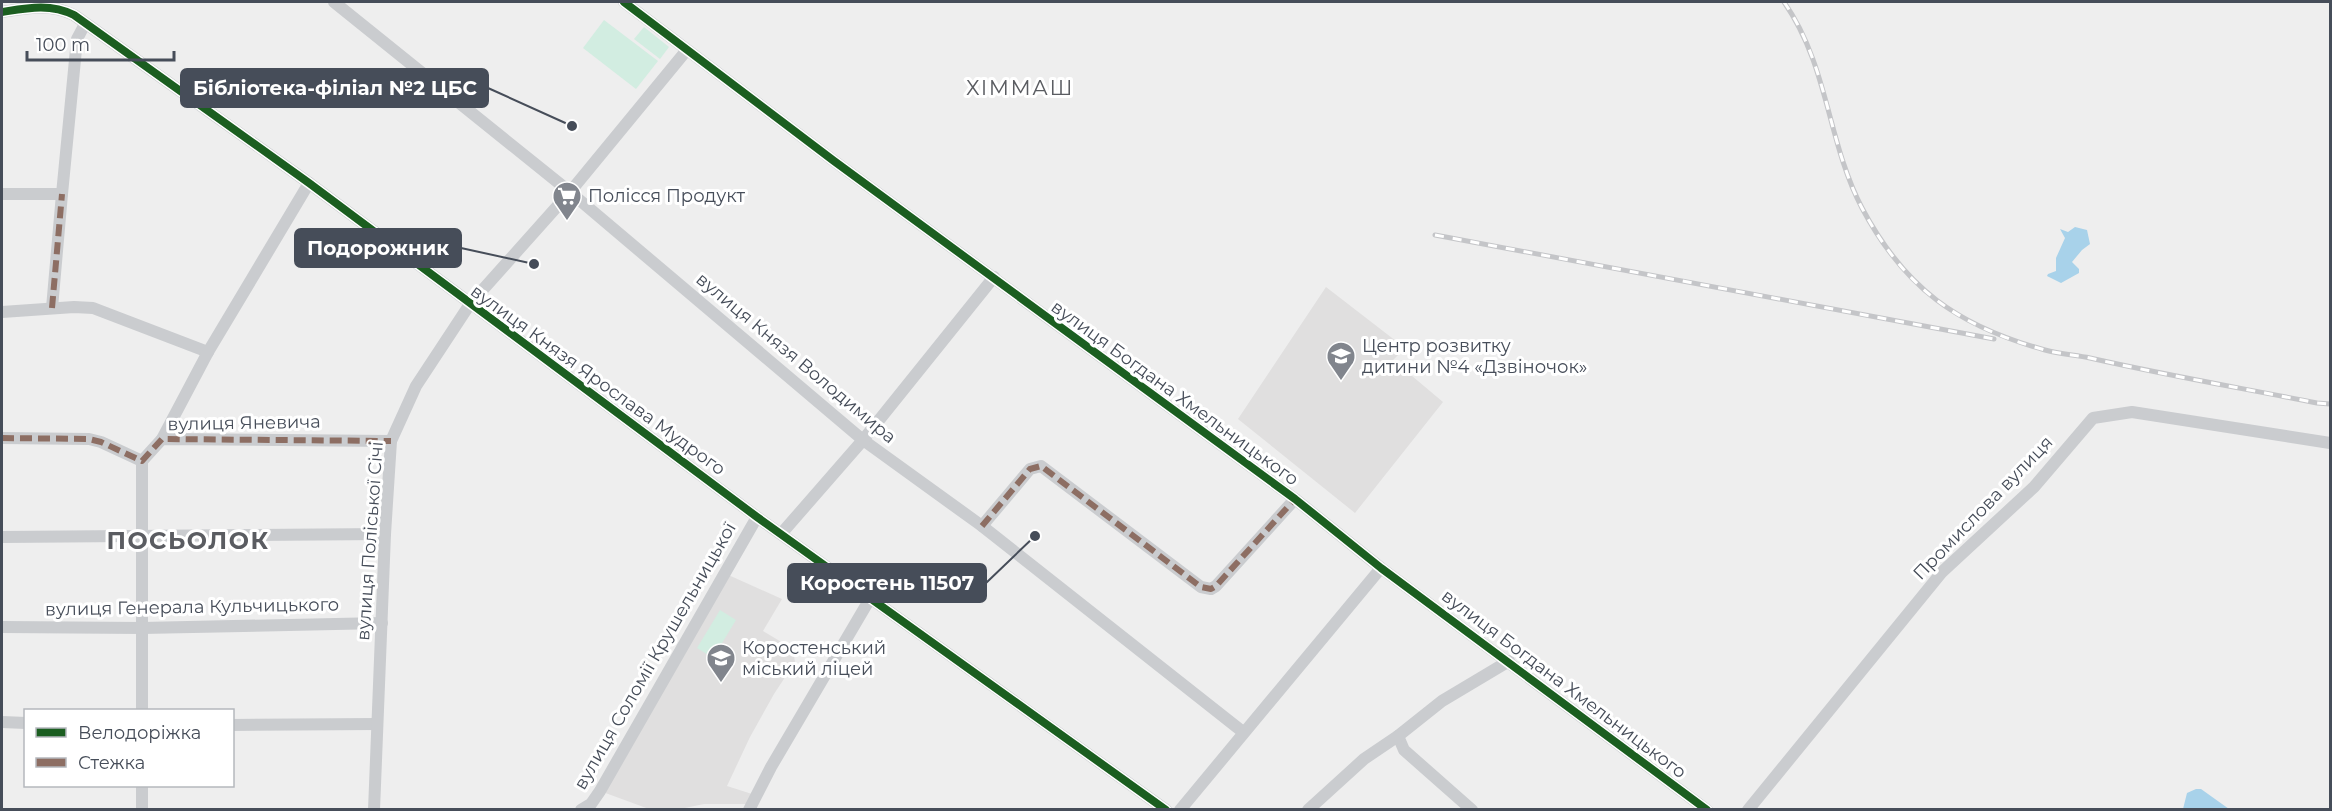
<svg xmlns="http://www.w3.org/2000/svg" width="2332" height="811" viewBox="0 0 2332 811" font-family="Montserrat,sans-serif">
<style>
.education{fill:#e0dfdf}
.garden{fill:#d2ede1}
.water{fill:#a8d2ea}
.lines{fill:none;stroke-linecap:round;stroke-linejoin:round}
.minor{stroke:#cacccf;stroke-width:12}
.rail-casing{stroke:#c4c5c8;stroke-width:5}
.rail{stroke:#fff;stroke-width:3;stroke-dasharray:9;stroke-linecap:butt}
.quiet{stroke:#8d6e63;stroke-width:6;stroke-dasharray:12 6;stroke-linecap:butt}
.cycleway-casing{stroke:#fff;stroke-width:11}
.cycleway{stroke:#1b5e20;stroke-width:8}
.labels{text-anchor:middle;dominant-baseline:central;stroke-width:6;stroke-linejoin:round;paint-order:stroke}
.poi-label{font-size:18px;fill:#464d59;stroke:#fff;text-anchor:start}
.street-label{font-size:18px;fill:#464d59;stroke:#fff}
.quarter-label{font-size:21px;letter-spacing:1.5px;fill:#5a5c61;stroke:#fff}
.district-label{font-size:24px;font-weight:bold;letter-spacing:1.5px;fill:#5a5c61;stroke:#fff}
.leader{fill:none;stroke:#464d59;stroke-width:2}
.callout-dot{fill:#464d59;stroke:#fff;stroke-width:2}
.callout{fill:#464d59;stroke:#464d59;stroke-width:2}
.callout-label{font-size:20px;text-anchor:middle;font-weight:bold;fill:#fff}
</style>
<rect width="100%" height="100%" fill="#eee"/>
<!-- education -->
<g class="education">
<path d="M1326 287 1405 348 1393 360 1443 402 1355 513 1238 419Z"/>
<path d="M724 573 782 599 763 631 793 649 795 662 774 694 750 737 727 786 752 794 748 804H704L680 809H649L600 791Z"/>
</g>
<!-- garden -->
<g class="garden">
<path d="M604 20 658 61 636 89 583 48Z"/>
<path d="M644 27 669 47 660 59 634 39Z"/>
<path d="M720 610 736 620 713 658 697 648Z"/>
</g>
<!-- water -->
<g class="water">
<path d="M2075 227 2087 230 2090 244 2082 250 2072 262 2079 269V273L2061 283 2047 276 2048 274 2056 271V258L2065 238 2060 229 2068 232Z"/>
<path d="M2196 789H2201L2229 809H2183L2187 793Z"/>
</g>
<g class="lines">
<!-- minor -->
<g class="minor">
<path d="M334 2 570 192 863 440 982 526 1243 732"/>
<path d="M624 2 834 161 1295 499 1381 568 1707 810"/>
<path d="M2 12C27 8 50 3 74 15L309 183 757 517 1166 810"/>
<path d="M2 194H62L77 39 85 24"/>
<path d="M52 308 62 194"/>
<path d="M2 312 74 307 93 308 208 352"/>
<path d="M2 438 89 439 101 442 142 461 162 439 391 441"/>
<path d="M162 439 208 352 309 183"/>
<path d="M142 461V710"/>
<path d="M982 526 1030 469 1041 466 1201 587 1211 589 1216 586 1295 499"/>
<path d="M781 534 863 440 994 277"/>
<path d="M2 537 385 534"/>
<path d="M2 627 142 628 382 623"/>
<path d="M2 722 26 723"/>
<path d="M232 725 377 724"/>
<path d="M1398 736 1404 750 1472 810"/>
<path d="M142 786V810"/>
<path d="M374 810 385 534 391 441 416 386 470 304 570 192 686 51"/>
<path d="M581 810 591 804 600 791 757 517"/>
<path d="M749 810 771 767 871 597"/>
<path d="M1180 810 1381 568"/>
<path d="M1308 810 1364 759 1398 736 1442 701 1509 661"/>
<path d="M1748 810 1942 572 2034 487 2093 418 2132 412 2330 443"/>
</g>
<!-- rail casing -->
<g class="rail-casing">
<g id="rail">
<path d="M1784 2C1829 67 1827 141 1862 208 1905 289 1958 326 2045 350 2060 354 2075 355 2090 358 2165 375 2241 388 2317 403L2330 404"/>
<path d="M1435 235 1994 339"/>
</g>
</g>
<!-- rail -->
<use href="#rail" class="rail"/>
<!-- quiet -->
<g class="quiet">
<path d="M52 308 62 194"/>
<path d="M2 438 89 439 101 442 142 461 162 439 391 441"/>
<path d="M982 526 1030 469 1041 466 1201 587 1211 589 1216 586 1295 499"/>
</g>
<!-- cycleway casing -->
<g class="cycleway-casing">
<g id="cycleway">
<path d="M624 2 834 161 1295 499 1381 568 1707 810"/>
<path d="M2 12C27 8 50 3 74 15L309 183 757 517 1166 810"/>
</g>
</g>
<!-- cycleway -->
<use href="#cycleway" class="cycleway"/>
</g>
<!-- icons -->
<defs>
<g id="supermarket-pin" transform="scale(1.5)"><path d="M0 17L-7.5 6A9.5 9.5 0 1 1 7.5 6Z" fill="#81858d" stroke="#fff"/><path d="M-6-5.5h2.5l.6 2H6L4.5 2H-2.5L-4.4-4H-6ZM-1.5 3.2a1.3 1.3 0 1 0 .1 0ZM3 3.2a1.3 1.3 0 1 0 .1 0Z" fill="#fff"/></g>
<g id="school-pin" transform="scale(1.5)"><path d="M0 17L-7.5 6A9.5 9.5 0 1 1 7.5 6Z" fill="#81858d" stroke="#fff"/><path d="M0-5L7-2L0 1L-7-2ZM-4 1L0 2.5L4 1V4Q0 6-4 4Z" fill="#fff"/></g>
</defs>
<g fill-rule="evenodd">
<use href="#supermarket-pin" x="567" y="196"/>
<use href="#school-pin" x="1341" y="356"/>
<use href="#school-pin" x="721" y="658"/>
</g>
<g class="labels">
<!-- poi labels -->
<g class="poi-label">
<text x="588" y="196">Полісся Продукт</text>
<text x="1362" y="346">Центр розвитку<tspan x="1362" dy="21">дитини №4 «Дзвіночок»</tspan></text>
<text x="742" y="648">Коростенський<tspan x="742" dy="21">міський ліцей</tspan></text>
</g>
<!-- street labels -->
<g class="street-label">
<text transform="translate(796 358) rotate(40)">вулиця Князя Володимира</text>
<text transform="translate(598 380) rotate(36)">вулиця Князя Ярослава Мудрого</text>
<text transform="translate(1175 393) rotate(36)">вулиця Богдана Хмельницького</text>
<text transform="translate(244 423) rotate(-1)">вулиця Яневича</text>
<text transform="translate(1983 508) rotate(-46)">Промислова вулиця</text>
<text transform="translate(370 541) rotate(-86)">вулиця Поліської Січі</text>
<text transform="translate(192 607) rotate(-1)">вулиця Генерала Кульчицького</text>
<text transform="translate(655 656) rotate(-60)">вулиця Соломії Крушельницької</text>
<text transform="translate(1564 684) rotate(37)">вулиця Богдана Хмельницького</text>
</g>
<!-- quarter labels -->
<g class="quarter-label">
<text x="1020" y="87">ХІММАШ</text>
</g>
<!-- district labels -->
<g class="district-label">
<text x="188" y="540">ПОСЬОЛОК</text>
</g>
</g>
<!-- callouts -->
<path class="leader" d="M572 126L488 88M534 264L461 248M1035 536L986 583"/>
<g class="callout-dot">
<circle cx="572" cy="126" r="6"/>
<circle cx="534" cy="264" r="6"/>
<circle cx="1035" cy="536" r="6"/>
</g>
<g class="callout">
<rect x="181" y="69" width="307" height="38" rx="6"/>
<rect x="295" y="229" width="166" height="38" rx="6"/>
<rect x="788" y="564" width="198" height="38" rx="6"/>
</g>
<g class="callout-label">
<text x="335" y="95">Бібліотека-філіал №2 ЦБС</text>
<text x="378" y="255">Подорожник</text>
<text x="887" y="590">Коростень 11507</text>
</g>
<!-- border -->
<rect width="2332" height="811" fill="none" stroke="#464d59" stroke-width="6"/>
<!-- legend -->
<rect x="24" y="709" width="210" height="78" fill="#ffffff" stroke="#b5b8bd" stroke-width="1.5"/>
<rect x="36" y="728" width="30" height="9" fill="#1b5e20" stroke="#b5b8bd" stroke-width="1.5"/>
<text x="78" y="739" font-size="18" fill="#464d59">Велодоріжка</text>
<rect x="36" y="758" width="30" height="9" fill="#8d6e63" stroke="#b5b8bd" stroke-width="1.5"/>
<text x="78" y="769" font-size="18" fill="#464d59">Стежка</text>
<!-- scale -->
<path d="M27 51v9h147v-9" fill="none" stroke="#464d59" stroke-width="3"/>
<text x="36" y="51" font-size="18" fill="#464d59" stroke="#ffffff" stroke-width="4.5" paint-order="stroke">100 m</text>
</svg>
